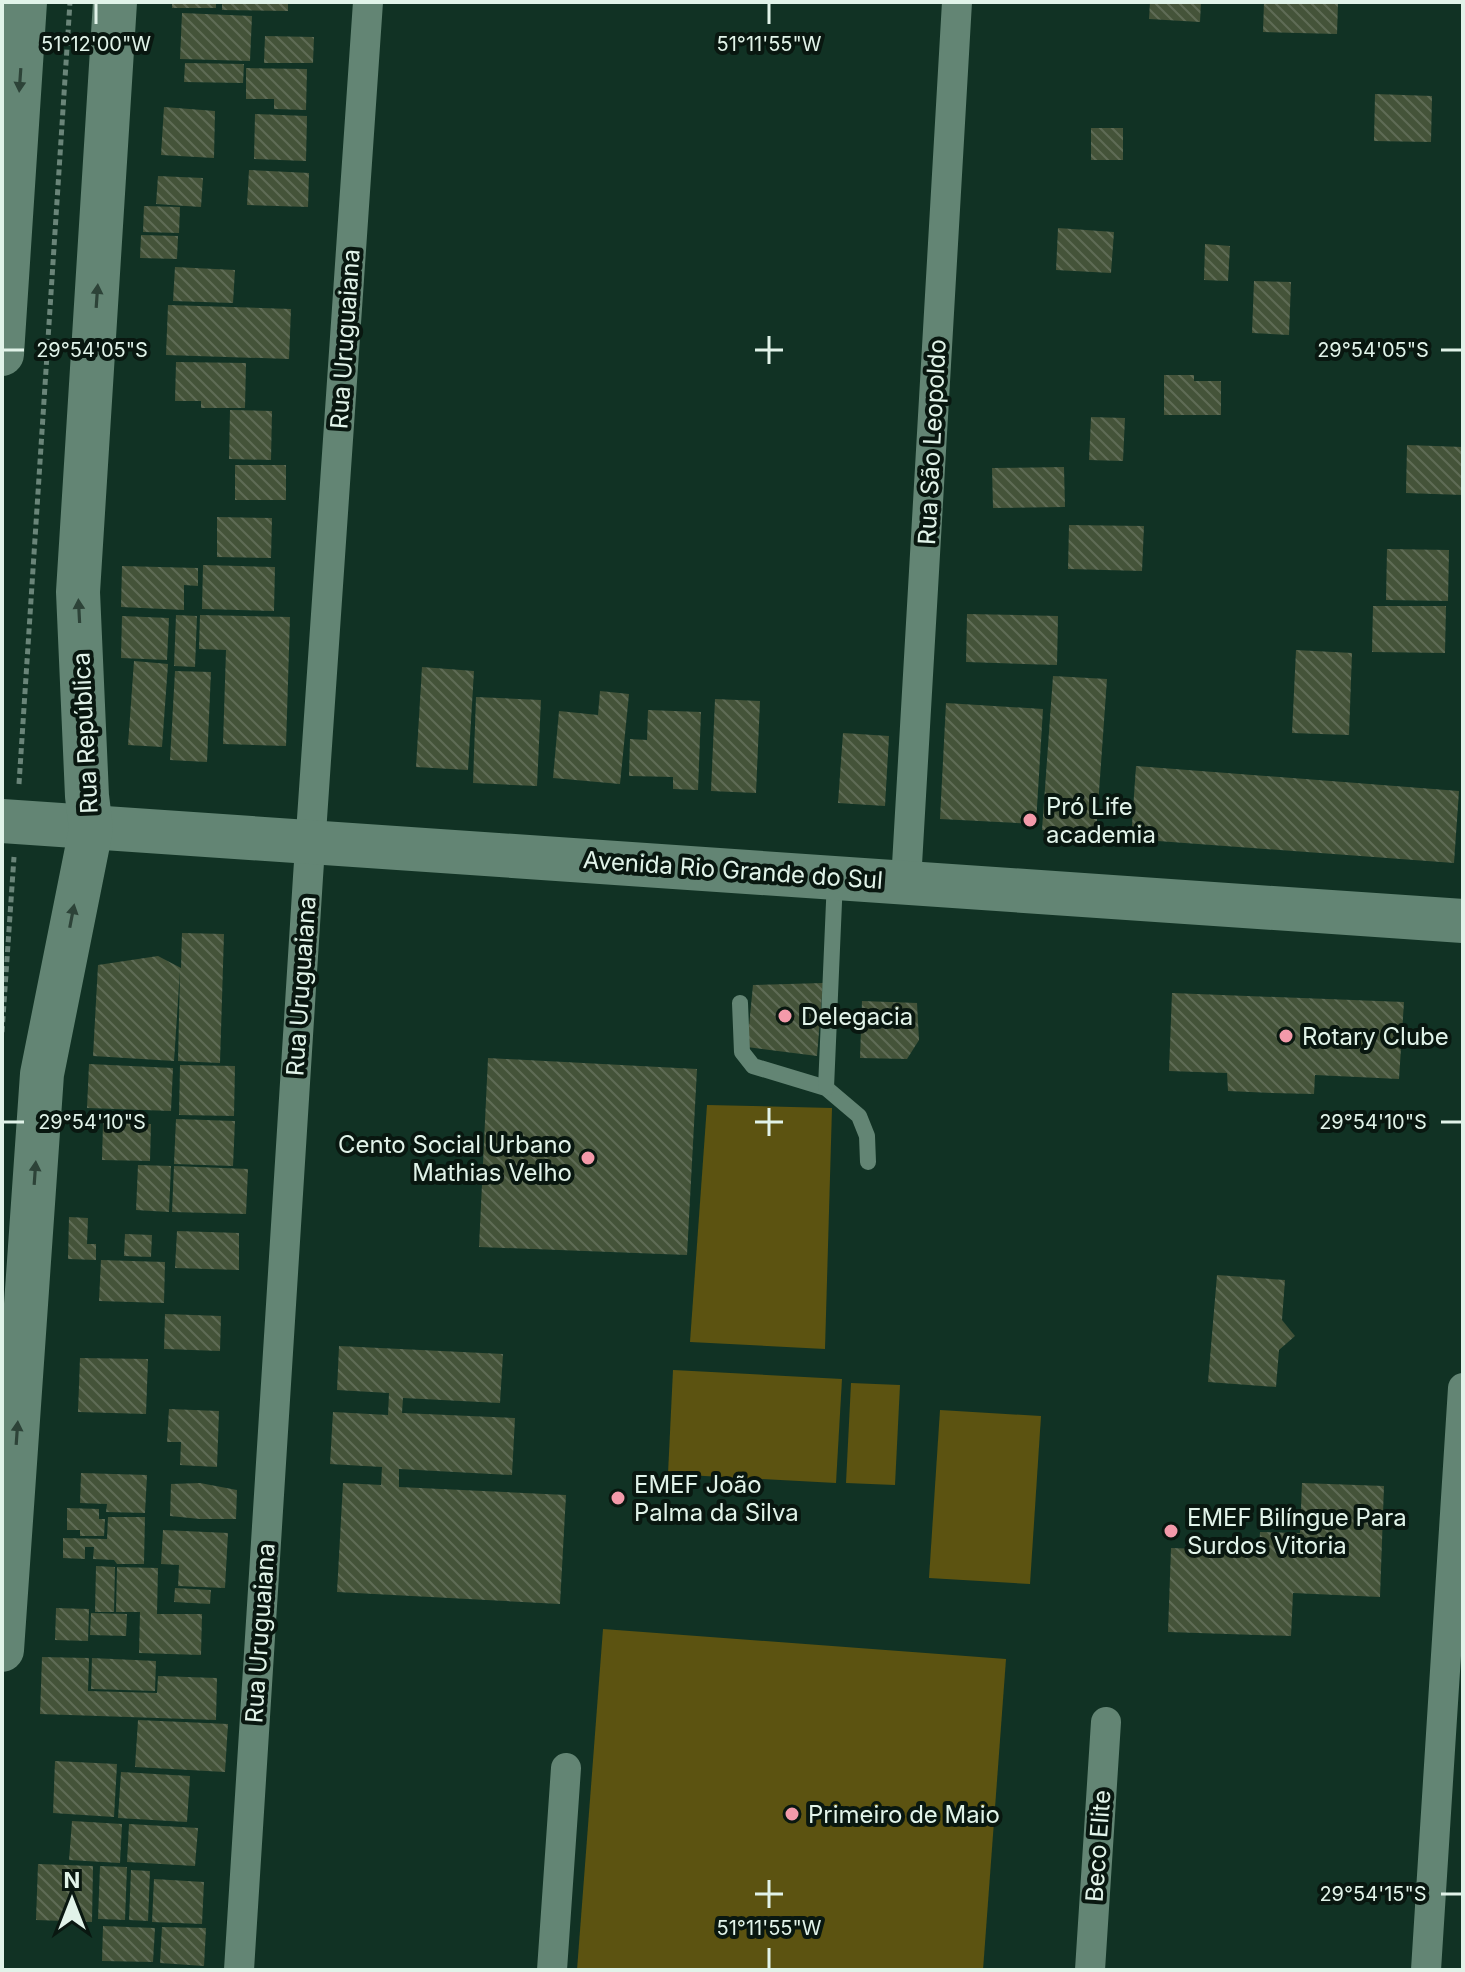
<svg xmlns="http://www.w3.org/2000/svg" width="1465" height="1972" viewBox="0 0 1465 1972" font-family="Inter,sans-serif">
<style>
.grass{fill:#5c5311}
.building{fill:url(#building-back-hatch)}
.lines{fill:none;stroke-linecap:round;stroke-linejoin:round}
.path{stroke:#6a8579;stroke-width:5;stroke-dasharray:6 4;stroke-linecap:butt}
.lane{stroke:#638574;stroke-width:16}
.street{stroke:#638574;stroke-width:30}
.secondary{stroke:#638574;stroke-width:44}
.oneway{fill:#2d4338}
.ticks{fill:none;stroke:#e1f3e9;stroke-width:3}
.poi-dot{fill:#f39aaa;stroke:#091710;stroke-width:3}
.labels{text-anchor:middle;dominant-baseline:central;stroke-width:8;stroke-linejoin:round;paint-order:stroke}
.street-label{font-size:24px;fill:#e1f3e9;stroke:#091710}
.poi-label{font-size:24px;fill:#e1f3e9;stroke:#091710;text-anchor:start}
.ticks-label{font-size:20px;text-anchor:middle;fill:#e1f3e9;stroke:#091710;stroke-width:8;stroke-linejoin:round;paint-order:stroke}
</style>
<defs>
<pattern id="building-back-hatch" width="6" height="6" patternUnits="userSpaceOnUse" patternTransform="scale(2)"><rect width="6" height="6" fill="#445339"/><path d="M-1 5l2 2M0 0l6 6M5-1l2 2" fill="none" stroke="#5f6c56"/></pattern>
</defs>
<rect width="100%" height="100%" fill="#113224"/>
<!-- grass -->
<g class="grass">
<path d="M707 1105 832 1108 825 1349 690 1342Z"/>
<path d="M673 1370 842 1379 836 1483 668 1474Z"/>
<path d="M851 1383 900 1385 895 1485 846 1483Z"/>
<path d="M940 1410 1041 1416 1030 1584 929 1578Z"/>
<path d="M603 1629 1006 1659 983 1970H577Z"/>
</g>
<!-- building -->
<g class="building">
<rect x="172" y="2" width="44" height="6"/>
<path d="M222 2H288V11L222 10Z"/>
<path d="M1150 2H1201L1200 22 1149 19Z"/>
<path d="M1264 2H1338L1337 34 1263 32Z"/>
<path d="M182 13 252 16 250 61 180 59Z"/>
<path d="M265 36 314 37 313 63H264Z"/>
<path d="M185 63 244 64 243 83 184 82Z"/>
<path d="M246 68 307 69 306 110 274 109V99H246Z"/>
<path d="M1375 94 1432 96 1431 142 1374 141Z"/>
<path d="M164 107 215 111 214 158 161 155Z"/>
<path d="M255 114 307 116 306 161 254 159Z"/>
<rect x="1091" y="128" width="32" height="32"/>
<path d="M249 170 309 173 308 207 247 205Z"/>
<path d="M158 176 203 178 201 207 156 204Z"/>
<path d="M144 206 180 207 179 233 143 232Z"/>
<path d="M1058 228 1114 232 1111 273 1056 270Z"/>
<path d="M141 235 178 236 177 259 140 258Z"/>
<path d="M1205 244 1230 246 1228 281 1204 280Z"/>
<path d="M175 267 235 270 233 303 173 301Z"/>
<path d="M1254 281 1291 282 1289 335 1252 333Z"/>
<path d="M168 305 291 309 289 359 166 355Z"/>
<path d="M176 362 246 363 245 408H201V401H175Z"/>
<path d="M1164 375H1194V381H1221V415H1164Z"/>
<path d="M230 410 272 411 271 460 229 459Z"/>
<path d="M1091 417 1125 418 1123 461 1089 460Z"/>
<path d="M1407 445 1463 447V495L1406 493Z"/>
<rect x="235" y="465" width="51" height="35"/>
<path d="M1064 467 1065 507 993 508 992 468Z"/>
<path d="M217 517 272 518 271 558 217 557Z"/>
<path d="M1069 525 1144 526 1142 571 1068 569Z"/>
<path d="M1387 549 1449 550 1448 601 1386 600Z"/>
<path d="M203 565 275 567 274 611 202 609Z"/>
<path d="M122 566 198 568V586L184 585V610L121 607Z"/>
<path d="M1373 606H1446L1445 653 1372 652Z"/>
<path d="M967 614 1058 616 1057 665 966 662Z"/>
<path d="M176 615 197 616 195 667 174 666Z"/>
<path d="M200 615 290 617 286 746 223 744 226 650 199 649Z"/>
<path d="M122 616 169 618 167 660 121 658Z"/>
<path d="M1296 650 1352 653 1349 735 1292 733Z"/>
<path d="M134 661 168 664 162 747 128 745Z"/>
<path d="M422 667 474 671 468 770 416 767Z"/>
<path d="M175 671 211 672 207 762 170 760Z"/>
<path d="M1053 676 1107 679 1096 834 1042 830Z"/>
<path d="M600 691 629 694 620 784 553 778 559 711 598 715Z"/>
<path d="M476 697 541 700 537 786 473 783Z"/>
<path d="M715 699 760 701 756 793 711 791Z"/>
<path d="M946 703 1043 709 1036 824 940 819Z"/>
<path d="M648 710 701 712 698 790 673 789V777L629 776 630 739 647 740Z"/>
<path d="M843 733 889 736 885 806 838 803Z"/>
<path d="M1136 766 1459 791 1454 863 1131 839Z"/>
<path d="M182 933 224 934 220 1063 178 1061 180 971 174 1061 93 1056 98 965 158 956 181 968Z"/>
<path d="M823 983 817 1056 747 1047 753 985Z"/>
<path d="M1172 993 1404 1002 1399 1079 1315 1075 1314 1094 1272 1093 1228 1091 1227 1073 1169 1071Z"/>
<path d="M862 1001 917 1003 919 1040 907 1059 860 1058Z"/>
<path d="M488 1058 697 1069 687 1255 479 1247Z"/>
<path d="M89 1064 173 1068 171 1111 87 1108Z"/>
<path d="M180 1065 235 1066 234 1116 179 1115Z"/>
<path d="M176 1119 235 1121 233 1166 174 1164Z"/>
<path d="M103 1123 151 1124 150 1161 102 1160Z"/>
<path d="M138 1165 171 1166 169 1212 136 1210Z"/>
<path d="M174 1166 248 1169 246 1214 172 1212Z"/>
<path d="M69 1217 88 1218 87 1244H96V1260L68 1259Z"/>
<path d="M177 1231 239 1233V1270L175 1268Z"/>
<path d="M125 1234 152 1235 151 1257 124 1256Z"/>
<path d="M101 1260 165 1262 164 1303 99 1301Z"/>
<path d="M1217 1275 1285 1280 1282 1320 1295 1336 1279 1350 1276 1387 1208 1382Z"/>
<path d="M165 1314 221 1316 220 1351 164 1349Z"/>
<path d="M339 1346 503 1354 500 1403 403 1398 402 1413 515 1418 512 1475 399 1469V1487L566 1495 560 1604 337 1592 343 1483 381 1485 382 1467 330 1464 333 1412 388 1415 389 1393 337 1390Z"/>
<path d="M80 1358 148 1359 146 1414 78 1412Z"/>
<path d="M169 1409 219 1411 217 1467 180 1465 181 1442H167Z"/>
<path d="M81 1473 147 1475 145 1513 106 1512 107 1504 80 1503Z"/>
<path d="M200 1483 237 1490 236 1519H200L170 1516 171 1484Z"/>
<path d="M1302 1483 1384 1486 1380 1597 1293 1593 1291 1636 1168 1632 1171 1548 1259 1551 1260 1532 1300 1533Z"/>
<path d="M67 1508 99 1509V1519H105L104 1536H80V1530H67Z"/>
<path d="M108 1517H145L144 1564H117L114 1560 93 1559 94 1547H85V1559L63 1558V1538L107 1539Z"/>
<path d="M163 1530 228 1533 225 1588 178 1586 179 1565 161 1564Z"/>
<path d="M96 1566 115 1567 114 1612H95Z"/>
<path d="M117 1567 158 1568 157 1614H202L201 1655 139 1653 140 1612H116Z"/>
<path d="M175 1588 211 1590 210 1604 174 1602Z"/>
<path d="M56 1608 89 1609 88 1641 55 1640Z"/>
<path d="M91 1613 127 1614 126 1636 90 1635Z"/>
<path d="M42 1657 89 1658 88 1691 157 1693 158 1676 217 1678 216 1720 40 1714Z"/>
<path d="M92 1658 156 1661 155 1691 91 1689Z"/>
<path d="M138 1720 228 1724 225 1772 135 1767Z"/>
<path d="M55 1761 117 1764 114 1817 53 1813Z"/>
<path d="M121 1772 190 1776 187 1822 118 1818Z"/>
<path d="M72 1821 122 1824 120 1863 69 1860Z"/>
<path d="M129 1824 198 1828 195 1866 127 1862Z"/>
<path d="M38 1864 93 1866 92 1922 36 1920Z"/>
<path d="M100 1866 127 1867 125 1920 98 1919Z"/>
<path d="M131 1870 150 1871 148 1921 129 1920Z"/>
<path d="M154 1879 204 1882 202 1924 152 1922Z"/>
<path d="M103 1926 155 1928 153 1962 102 1961Z"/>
<path d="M162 1927 206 1928 204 1966 160 1963Z"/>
</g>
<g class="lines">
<!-- path -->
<g class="path">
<path d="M19 784 70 2"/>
<path d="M2 1032 14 857"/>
</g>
<!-- lane -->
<g class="lane">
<path d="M740 1003 742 1052 753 1066 826 1088 859 1116 867 1136 868 1162"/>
<path d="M826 1088 835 879"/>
</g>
<!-- street -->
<g class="street">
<path d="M906 882 957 2"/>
<path d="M239 1970 308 877 368 2"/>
<path d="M552 1970 566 1768"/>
<path d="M1090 1970 1106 1722"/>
<path d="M1426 1970 1463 1388"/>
</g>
<!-- secondary -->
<g class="secondary">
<path d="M2 354 25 2"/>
<path d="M2 821 1463 921"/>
<path d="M2 1650 42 1074 91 829 87 796 78 592 115 2"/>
</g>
</g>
<!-- one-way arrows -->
<defs><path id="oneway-solid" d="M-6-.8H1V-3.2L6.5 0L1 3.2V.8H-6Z" transform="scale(2)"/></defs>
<g class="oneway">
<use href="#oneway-solid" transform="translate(20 80) rotate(94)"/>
<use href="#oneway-solid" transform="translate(97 296) rotate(-86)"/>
<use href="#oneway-solid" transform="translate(79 611) rotate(-93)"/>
<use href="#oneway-solid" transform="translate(72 916) rotate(-79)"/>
<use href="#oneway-solid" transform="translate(35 1173) rotate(-86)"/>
<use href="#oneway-solid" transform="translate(17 1433) rotate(-86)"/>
</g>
<!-- ticks -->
<path class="ticks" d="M96 4V24M769 4V24M769 336V364M4 350H24M755 350H783M1441 350H1461M769 1108V1136M4 1122H24M755 1122H783M1441 1122H1461M769 1880V1908M755 1894H783M1441 1894H1461M769 1948V1968"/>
<!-- markers -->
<g class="poi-dot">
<circle cx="1030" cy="820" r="8"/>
<circle cx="785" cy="1016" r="8"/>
<circle cx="1286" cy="1036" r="8"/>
<circle cx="588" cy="1158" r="8"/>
<circle cx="618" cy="1498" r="8"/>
<circle cx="1171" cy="1531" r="8"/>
<circle cx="792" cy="1814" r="8"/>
</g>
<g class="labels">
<!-- street labels -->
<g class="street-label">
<text transform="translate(345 339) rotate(-86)">Rua Uruguaiana</text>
<text transform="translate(932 442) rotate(-87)">Rua São Leopoldo</text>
<text transform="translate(85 733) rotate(-93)">Rua República</text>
<text transform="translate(733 870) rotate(4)">Avenida Rio Grande do Sul</text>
<text transform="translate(301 986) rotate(-86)">Rua Uruguaiana</text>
<text transform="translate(260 1633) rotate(-86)">Rua Uruguaiana</text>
<text transform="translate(1098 1846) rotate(-86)">Beco Elite</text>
</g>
<!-- poi labels -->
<g class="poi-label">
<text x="1046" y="806">Pró Life<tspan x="1046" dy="28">academia</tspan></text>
<text x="801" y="1016">Delegacia</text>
<text x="1302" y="1036">Rotary Clube</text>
<text x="572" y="1144" text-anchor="end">Cento Social Urbano<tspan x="572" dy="28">Mathias Velho</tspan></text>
<text x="634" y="1484">EMEF João<tspan x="634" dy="28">Palma da Silva</tspan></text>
<text x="1187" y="1517">EMEF Bilíngue Para<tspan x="1187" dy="28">Surdos Vitoria</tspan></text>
<text x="808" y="1814">Primeiro de Maio</text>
</g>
</g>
<g class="ticks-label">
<text x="96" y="51">51°12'00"W</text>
<text x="769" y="51">51°11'55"W</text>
<text x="92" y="357">29°54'05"S</text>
<text x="1373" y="357">29°54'05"S</text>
<text x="92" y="1129">29°54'10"S</text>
<text x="1373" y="1129">29°54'10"S</text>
<text x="1373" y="1901">29°54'15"S</text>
<text x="769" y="1935">51°11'55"W</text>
</g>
<!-- border -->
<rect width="1465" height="1972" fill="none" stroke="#e1f3e9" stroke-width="8"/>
<!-- north arrow -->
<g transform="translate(72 1900)" stroke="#091710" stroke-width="6" paint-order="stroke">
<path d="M0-6L14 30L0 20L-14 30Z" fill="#e1f3e9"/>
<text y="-12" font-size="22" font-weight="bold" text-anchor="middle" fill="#e1f3e9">N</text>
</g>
</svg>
